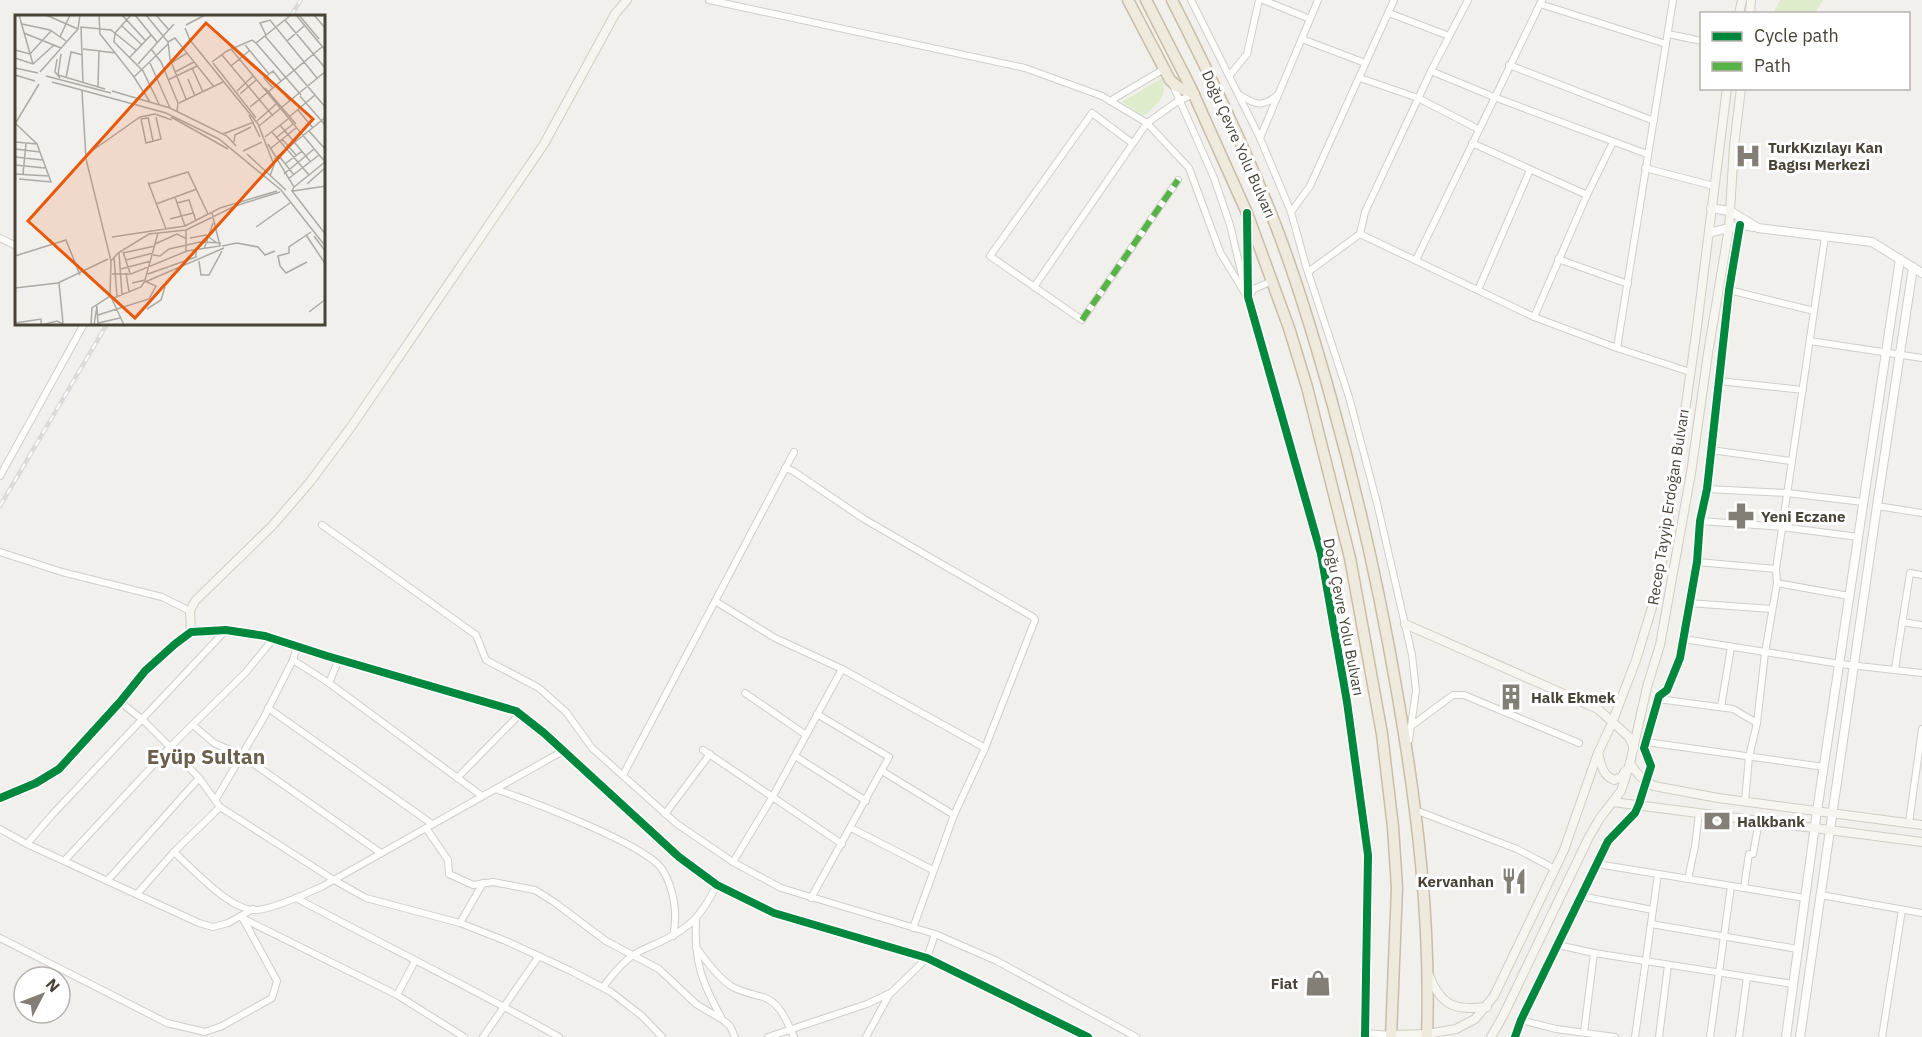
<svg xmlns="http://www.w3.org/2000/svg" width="1922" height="1037" viewBox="0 0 1922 1037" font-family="'IBM Plex Sans',sans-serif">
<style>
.green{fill:#deeccc}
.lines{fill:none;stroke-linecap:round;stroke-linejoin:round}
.minor-casing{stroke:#cfcec9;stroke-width:8}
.tertiary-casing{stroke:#cfcec9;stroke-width:10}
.secondary-casing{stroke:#d1cdc3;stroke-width:10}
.trunk-casing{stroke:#c9bda7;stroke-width:13}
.minor{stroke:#fdfdfc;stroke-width:6}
.tertiary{stroke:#fdfdfc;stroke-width:8}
.secondary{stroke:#f7f5ef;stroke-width:8}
.trunk{stroke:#efeade;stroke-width:10}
.rail-casing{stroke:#dadad9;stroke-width:4.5}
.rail{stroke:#fff;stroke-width:2;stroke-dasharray:7;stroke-linecap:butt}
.quiet{stroke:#57b346;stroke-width:6;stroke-dasharray:12 6;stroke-linecap:butt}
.cycleway-casing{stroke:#fff;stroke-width:11}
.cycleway{stroke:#00873e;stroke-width:8}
.labels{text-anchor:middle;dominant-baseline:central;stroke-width:6;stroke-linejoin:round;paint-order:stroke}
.street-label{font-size:15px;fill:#484237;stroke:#fff}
.poi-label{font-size:15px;font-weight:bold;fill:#484237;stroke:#fff;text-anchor:start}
.district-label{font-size:21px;font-weight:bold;fill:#6b604e;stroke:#fff}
.inset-road{fill:none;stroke:#adaaa4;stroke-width:1.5}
.view{fill:#e8590c;fill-opacity:0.15;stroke:#e8590c;stroke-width:3}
.inset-edge{fill:none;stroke:#484237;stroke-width:3}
</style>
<rect width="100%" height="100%" fill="#f1f0ec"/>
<!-- green -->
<g class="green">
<path d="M1780 0H1823L1815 13H1773Z"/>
<path d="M1162 78C1167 97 1160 100 1147 114L1142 115 1122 102Z"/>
</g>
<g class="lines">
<!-- minor casing -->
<g class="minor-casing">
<g id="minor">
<path d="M709 0 1025 68 1102 96 1147 123 1189 168 1220 252 1246 295"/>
<path d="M1191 0 1260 138 1291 212 1306 266 1349 397 1377 503 1412 655 1416 691 1409 740"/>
<path d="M1263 0 1310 19"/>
<path d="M1540 4 1666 44"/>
<path d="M1389 13 1449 36"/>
<path d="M1668 34 1702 41"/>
<path d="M1302 39 1365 63"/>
<path d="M1509 65 1654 121"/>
<path d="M1431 71 1494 97 1647 154"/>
<path d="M1229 76 1247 54 1259 0"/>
<path d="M1360 78 1418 98 1478 129"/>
<path d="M1172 83 1214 178 1230 225 1245 288"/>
<path d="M1240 95C1254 104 1262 108 1276 96"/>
<path d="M1110 101 1164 69"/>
<path d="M1260 138 1318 0"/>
<path d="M1132 143 1092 113 990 256 1082 320 1178 180"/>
<path d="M1472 143 1587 195"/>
<path d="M1645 168 1714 186"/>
<path d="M1291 212 1310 186 1394 0"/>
<path d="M1247 221 1248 297 1321 554 1347 702 1368 855 1365 1037"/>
<path d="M1360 234 1534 317 1617 348 1690 372"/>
<path d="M0 238 16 246"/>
<path d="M1558 259 1628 284"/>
<path d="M1416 260 1542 0"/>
<path d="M1308 272 1360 234 1365 212 1431 71 1468 0"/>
<path d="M1034 287 1147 123 1178 101 1194 94"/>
<path d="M1478 290 1530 170"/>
<path d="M1729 290 1814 311"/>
<path d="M1248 297 1254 289 1272 281"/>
<path d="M1534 317 1587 195 1613 142"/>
<path d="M1810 341 1922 358"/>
<path d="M1617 348 1673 0"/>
<path d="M1719 381 1803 390"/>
<path d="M1711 450 1791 461"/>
<path d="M785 468 793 471 864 519 1033 617 1035 620 985 748 954 815 913 928"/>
<path d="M0 476 84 324"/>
<path d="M1707 489 1787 493 1863 502"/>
<path d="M1877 506 1922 513"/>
<path d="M1700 521 1782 527 1858 537"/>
<path d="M322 525 476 635 486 660 539 688 566 712 592 748 677 824 733 862 781 888 935 934 997 961 1136 1037"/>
<path d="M0 552 62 572 162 597 190 611"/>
<path d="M1697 562 1776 569"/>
<path d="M1777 583 1849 596"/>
<path d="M715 601 775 638 842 669 985 748"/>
<path d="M1688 603 1772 609"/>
<path d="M1902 622 1922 625"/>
<path d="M1684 639 1840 664 1922 673"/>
<path d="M293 660 329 683 482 796"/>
<path d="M1895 669 1910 573 1922 575"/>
<path d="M329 683 339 659"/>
<path d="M745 693 806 735"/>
<path d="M1658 699 1733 709 1757 723"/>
<path d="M120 702 143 720 170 747 199 778 220 807 334 880 366 898 460 923 506 941 571 971 611 992 642 1016 662 1037"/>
<path d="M1721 707 1731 647"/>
<path d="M268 708 432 824"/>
<path d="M193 725 214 743 241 755 381 853"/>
<path d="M1411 726 1453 695H1464L1579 743"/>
<path d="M1646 742 1824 767"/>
<path d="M703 750 842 844"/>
<path d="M795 756 866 801"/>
<path d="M882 771 954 815"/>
<path d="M623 775 794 452"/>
<path d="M457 778 520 714"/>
<path d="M495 789C528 800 645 844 662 869 674 888 678 914 673 936"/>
<path d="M0 798 36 783 59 769 120 702 145 671 175 644 191 632 226 630 265 636 327 656 516 711 544 733 679 857 717 885 774 913 927 958 1088 1037"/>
<path d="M216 799 263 719 293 660 297 646"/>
<path d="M1745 801 1749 757 1757 723 1765 653 1777 583 1776 569 1825 237"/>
<path d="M1415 810 1517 849 1555 869"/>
<path d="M665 814 710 754"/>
<path d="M1909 823 1922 729"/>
<path d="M426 828 448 860 449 874 473 885 493 882 535 890 554 902 606 941 659 969 696 1004 723 1020 730 1026 735 1037"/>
<path d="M851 828 933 870"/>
<path d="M0 829 27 844 199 923 213 927 228 923 253 909"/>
<path d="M27 844 51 816 226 630"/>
<path d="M174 852C193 869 231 912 257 910 276 908 306 894 323 886L563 751"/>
<path d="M65 860 170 747 246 672 274 638"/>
<path d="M733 862 773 796 842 669"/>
<path d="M1597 864 1805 898"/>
<path d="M1688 879 1695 846 1699 813"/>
<path d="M107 881 199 778"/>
<path d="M1744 888 1749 854H1753L1759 821"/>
<path d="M137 894 174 852 220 807"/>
<path d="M1821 895 1922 913"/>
<path d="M1580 896 1653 910"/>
<path d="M296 898C384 945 472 988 559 1037"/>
<path d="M811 898 889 757 817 714"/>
<path d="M242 918 397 995 464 1037"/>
<path d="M696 919C694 961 701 981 721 1017"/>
<path d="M460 923 483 883"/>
<path d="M1651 924 1798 949"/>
<path d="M0 938 167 1023 205 1032 222 1026 272 998 277 981 242 917"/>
<path d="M1558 945 1594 953 1793 984"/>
<path d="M696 947C706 961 717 976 731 986 741 992 752 994 763 997 780 1002 787 1022 794 1037"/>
<path d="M603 987C612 976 620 964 632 956 640 950 652 946 662 941 692 927 702 914 717 885"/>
<path d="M397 995 415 961"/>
<path d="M1521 1020 1556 1029 1615 1037"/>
<path d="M1584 1032 1594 953"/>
<path d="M1365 1033 1391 1035"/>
<path d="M483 1037 539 956"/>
<path d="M768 1037 867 1004 890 993"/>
<path d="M866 1037 889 995 927 958 935 934"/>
<path d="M1515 1037 1521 1020 1608 841 1635 813 1639 804 1651 766 1644 748 1659 696 1667 690 1680 658 1697 562 1700 521 1707 489 1729 290 1740 225"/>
<path d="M1635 1037 1658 874"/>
<path d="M1659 1037 1668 965"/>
<path d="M1710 1037 1731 886"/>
<path d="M1739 1037 1747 977"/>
<path d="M1882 1037 1902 910"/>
</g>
</g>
<!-- tertiary casing -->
<g class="tertiary-casing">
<g id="tertiary">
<path d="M1711 208 1730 211 1758 228 1872 242 1922 273"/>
<path d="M1709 233 1740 225 1755 227"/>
<path d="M1786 1037 1817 811 1900 259"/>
<path d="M1800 1037 1877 506 1913 267"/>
</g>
</g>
<!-- secondary casing -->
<g class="secondary-casing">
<g id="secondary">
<path d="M1739 14 1742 0"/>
<path d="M1750 14 1751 0"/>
<path d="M1405 624 1598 709 1629 737 1634 748"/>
<path d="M191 632 190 611 195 601 272 526 310 482 351 427 544 144 615 14 627 0"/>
<path d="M1598 753C1601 764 1602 775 1614 780L1622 777 1625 771"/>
<path d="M1630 763C1636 774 1643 780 1654 786L1718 798 1922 825"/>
<path d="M1613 802 1922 842"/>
<path d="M1429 975C1441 1006 1455 1011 1487 1007"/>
<path d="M1391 1035 1427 1034 1456 1029 1475 1019 1494 996 1564 850 1598 753 1612 723 1636 660 1657 591 1674 488 1696 334 1727 88"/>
<path d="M1491 1037 1503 1016 1589 837 1600 818 1621 791 1630 763 1647 687 1660 645 1691 473 1708 353 1729 228 1734 146 1741 88"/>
</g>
</g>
<!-- trunk casing -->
<g class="trunk-casing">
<g id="trunk">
<path d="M1128 0 1170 80 1178 87 1194 94"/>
<path d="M1146 0 1190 86 1247 213 1289 328 1307 387 1350 558 1382 734 1393 827 1397 888 1391 1037"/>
<path d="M1172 0C1207 69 1241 139 1270 211 1295 273 1314 337 1332 402 1359 499 1380 593 1397 692 1417 806 1431 921 1427 1037"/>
</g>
</g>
<!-- minor -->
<use href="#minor" class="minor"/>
<!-- tertiary -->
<use href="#tertiary" class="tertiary"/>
<!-- secondary -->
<use href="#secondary" class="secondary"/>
<!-- trunk -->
<use href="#trunk" class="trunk"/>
<!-- rail casing -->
<g class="rail-casing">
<g id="rail">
<path d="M291 16 301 0"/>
<path d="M0 506 107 324"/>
</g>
</g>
<!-- rail -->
<use href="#rail" class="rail"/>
<!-- quiet -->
<path class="quiet" d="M1082 320 1178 180"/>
<!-- cycleway casing -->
<g class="cycleway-casing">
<g id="cycleway">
<path d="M1247 213 1248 297 1321 554 1347 702 1368 855 1365 1037"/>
<path d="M0 798 36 783 59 769 120 702 145 671 175 644 191 632 226 630 265 636 327 656 516 711 544 733 679 857 717 885 774 913 927 958 1088 1037"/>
<path d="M1515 1037 1521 1020 1608 841 1635 813 1639 804 1651 766 1644 748 1659 696 1667 690 1680 658 1697 562 1700 521 1707 489 1729 290 1740 225"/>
</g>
</g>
<!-- cycleway -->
<use href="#cycleway" class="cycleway"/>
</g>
<!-- icons -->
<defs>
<g id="hospital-bare" transform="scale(2.07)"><path d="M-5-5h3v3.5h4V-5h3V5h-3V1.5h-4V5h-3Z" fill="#837f76" stroke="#fff" stroke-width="2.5" paint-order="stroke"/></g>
<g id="pharmacy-bare" transform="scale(2.07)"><path d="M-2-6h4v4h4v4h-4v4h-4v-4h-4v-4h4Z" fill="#837f76" stroke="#fff" stroke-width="2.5" paint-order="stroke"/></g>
<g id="building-bare" transform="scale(2.07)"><path d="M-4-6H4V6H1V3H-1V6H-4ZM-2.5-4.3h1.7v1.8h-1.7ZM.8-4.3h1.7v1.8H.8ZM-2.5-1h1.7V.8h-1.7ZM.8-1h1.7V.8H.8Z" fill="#837f76" stroke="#fff" stroke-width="2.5" paint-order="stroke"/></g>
<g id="bank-bare" transform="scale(2.07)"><path d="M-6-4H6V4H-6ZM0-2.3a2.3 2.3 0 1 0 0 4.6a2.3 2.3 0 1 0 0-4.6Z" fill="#837f76" stroke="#fff" stroke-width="2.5" paint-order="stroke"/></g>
<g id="restaurant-bare" transform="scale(2.07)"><path d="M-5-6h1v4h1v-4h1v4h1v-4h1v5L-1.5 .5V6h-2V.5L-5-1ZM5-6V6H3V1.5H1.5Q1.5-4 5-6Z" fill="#837f76" stroke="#fff" stroke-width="2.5" paint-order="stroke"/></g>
<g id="shop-bare" transform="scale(2.07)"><path d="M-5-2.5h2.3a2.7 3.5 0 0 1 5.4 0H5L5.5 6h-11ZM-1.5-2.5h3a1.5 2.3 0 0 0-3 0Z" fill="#837f76" stroke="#fff" stroke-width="2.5" paint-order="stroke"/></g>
</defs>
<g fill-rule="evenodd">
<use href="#hospital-bare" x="1748" y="156"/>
<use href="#pharmacy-bare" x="1741" y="516"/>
<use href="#building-bare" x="1511" y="697"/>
<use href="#bank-bare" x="1717" y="821"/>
<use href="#restaurant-bare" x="1514" y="881"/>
<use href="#shop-bare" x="1318" y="983"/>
</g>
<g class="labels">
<!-- street labels -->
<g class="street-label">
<text transform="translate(1239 144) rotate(66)">Doğu Çevre Yolu Bulvarı</text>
<text transform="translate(1668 507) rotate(-81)">Recep Tayyip Erdoğan Bulvarı</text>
<text transform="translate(1344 617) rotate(79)">Doğu Çevre Yolu Bulvarı</text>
</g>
<!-- poi labels -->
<g class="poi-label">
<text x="1768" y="147">TurkKızılayı Kan<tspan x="1768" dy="17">Bagısı Merkezi</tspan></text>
<text x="1761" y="516">Yeni Eczane</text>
<text x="1531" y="697">Halk Ekmek</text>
<text x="1737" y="821">Halkbank</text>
<text x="1494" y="881" text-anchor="end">Kervanhan</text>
<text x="1298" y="983" text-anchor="end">Fiat</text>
</g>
<!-- district labels -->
<g class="district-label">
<text x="206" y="756">Eyüp Sultan</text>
</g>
</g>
<!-- overview -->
<g transform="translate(15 15)">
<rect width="310" height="310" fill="#f1f0ec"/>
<path class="inset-road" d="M4 0 18 49M31 0 63 14M84 0 85 19 119 62 153 29M107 0 131 26M120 0 142 27M131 0 153 27 155 44 171 84M141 0 154 15M281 0 311 36M284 0 304 24M299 0 311 14M270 5 311 54M7 9 35 15 51 26M171 10 190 0M107 11 127 30M170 13 175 25 243 109 259 150 255 161M9 18 46 33M100 18 99 27 128 56 144 89M100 18 116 0M251 20 245 8 255 5 302 63M250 21 311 93M45 22 55 0M272 26 289 11M153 27 160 23 199 72M241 28 286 80M230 30 254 59M68 34 101 38M136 34 146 47 163 88 162 97M216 34 311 148M0 35 15 39 36 16M46 39 43 60 90 74M207 40 258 101M115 42 136 20M0 43 18 49 39 30M42 44 40 57 45 63M197 47 212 36 237 25 241 28 276 0M135 48 155 93M156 48 172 38M198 48 241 103M123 49 159 9M216 51 234 36M0 53 23 58M177 53 188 77M25 57 63 14 65 0M160 57 179 47M0 60 20 66M31 61 96 78M119 62 135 87M51 63 56 37 68 40M173 64 180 81M153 65 182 51M37 67 151 98 204 124 266 175 311 232M68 68 66 12 96 15 122 36M262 70 275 86M83 71 84 36M250 73 281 109M258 73 249 63 258 56 266 66M67 76 71 144 96 246M97 76 155 93 212 121 221 131M222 76 238 61M225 79 241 65M285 81 311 111M164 88 208 67M235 92 307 32M283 95 298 113M234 100 245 122M133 102 138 126M156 102 213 134M274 102 300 80M133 103 126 104 131 128 146 124 141 102M242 106 261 89M0 108 22 129 36 167 4 164M0 109 24 69M265 110 295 146M244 111 311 56M294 116 311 135M257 117 294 160M208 119 239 107M250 122 273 104M262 122 278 109M267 124 281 140M0 127 22 129M219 127 220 120 236 112M253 129 279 172 277 176 311 220M0 134 25 137M255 134 281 113M228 136 247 127M232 139 271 175M71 140 125 102 140 99 157 105M264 141 279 160M0 142 28 145M259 144 311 102M270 149 287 136M0 150 30 153M0 159 33 161M8 159 11 128M269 159 299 134M273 164 304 140M133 167 151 214M134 169 173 157 193 199M292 169 311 152M279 172 310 147M278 176 311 171M160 182 170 211M162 188 174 185 181 206M141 189 182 174M155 204 178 198M241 212 275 188M171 215V236M291 220 311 250M299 221 311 237M97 222 170 211 205 193 262 176M175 223 191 220 202 228M140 229 162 219 172 224M207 231 222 228 243 232 250 240 260 236M189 234 198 208M108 237 115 258M104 238 107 280M108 238 140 231M138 240 145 241 154 234 185 227 206 228M0 241 51 225 65 260M99 242 102 282M111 245 138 238M184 246 186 260H194L207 236M292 247 271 258 265 251 263 241 274 238V232L296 217M106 254 136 246M111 258 114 277M97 259H116L172 236 205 231 197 198M133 259 181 242V235M130 267 209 233M44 268 48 308M117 268 130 265 143 218M0 273 43 268 93 244M96 282 109 310M96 284 126 272 130 266M82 292 83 310M132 294 146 285 150 272M294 297 311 284M83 300 134 284 141 271 132 267M0 308 26 304V310M83 308 105 303M27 310 42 306 50 310M76 310 77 293 95 281 96 246 103 238 134 219 171 215 220 191 265 177M79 310 82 291"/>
<path class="view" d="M191 8 298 104 120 303 13 206Z"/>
<rect width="310" height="310" class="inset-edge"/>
</g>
<!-- legend -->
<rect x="1700" y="12" width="210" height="78" fill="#ffffff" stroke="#b6b3af" stroke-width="1.5"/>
<rect x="1712" y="32" width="30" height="9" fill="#00873e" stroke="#b6b3af" stroke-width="1.5"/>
<text x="1754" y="42" font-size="18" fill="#484237">Cycle path</text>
<rect x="1712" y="62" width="30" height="9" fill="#57b346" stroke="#b6b3af" stroke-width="1.5"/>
<text x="1754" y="72" font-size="18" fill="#484237">Path</text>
<!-- north arrow -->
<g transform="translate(42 995) rotate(48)"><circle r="28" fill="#ffffff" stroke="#b6b3af" stroke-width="1.5"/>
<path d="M0-4.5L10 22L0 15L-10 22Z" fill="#837f76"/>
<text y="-9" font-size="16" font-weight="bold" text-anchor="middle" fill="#484237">N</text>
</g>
</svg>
